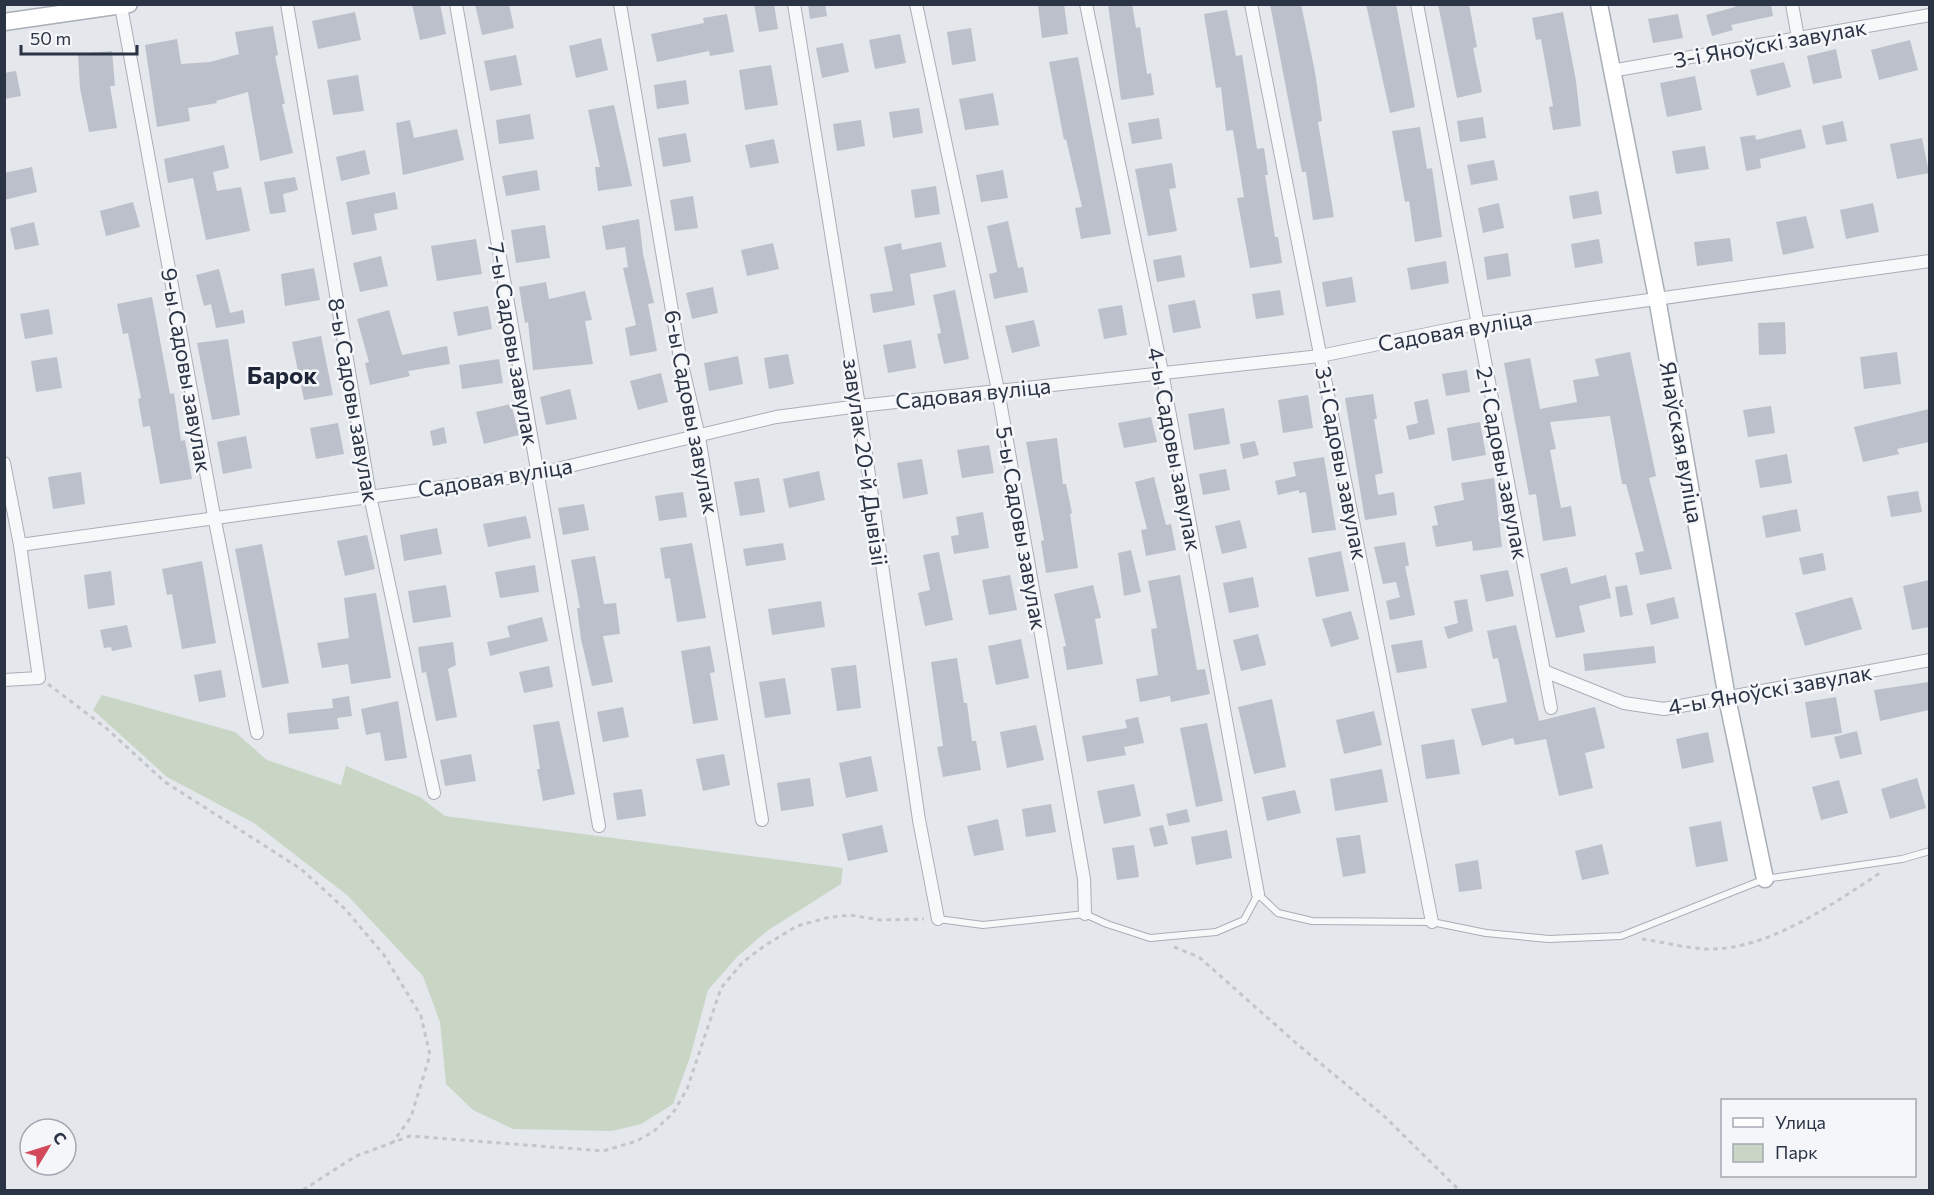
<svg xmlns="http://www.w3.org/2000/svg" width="1934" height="1195" viewBox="0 0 1934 1195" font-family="Commissioner,sans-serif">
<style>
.green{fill:#c9d6c5}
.building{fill:#bbc0ca}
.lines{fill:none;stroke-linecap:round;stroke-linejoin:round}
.lane-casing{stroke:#a9aeb7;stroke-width:8}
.street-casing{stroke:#a9aeb7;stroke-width:14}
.secondary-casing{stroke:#a9aeb7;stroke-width:19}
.path{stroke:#c2c5cb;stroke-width:3;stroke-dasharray:4.5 4.5;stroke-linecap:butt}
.lane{stroke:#f7f8fa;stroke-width:6}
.street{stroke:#f7f8fa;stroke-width:12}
.secondary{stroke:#fff;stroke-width:16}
.labels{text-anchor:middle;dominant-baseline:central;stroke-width:5;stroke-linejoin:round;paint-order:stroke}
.street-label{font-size:22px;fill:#2b3445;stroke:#f4f6f9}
.neighbourhood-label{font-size:24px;font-weight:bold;fill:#1d2536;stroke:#f4f6f9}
</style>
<rect width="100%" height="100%" fill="#e4e7ec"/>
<!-- green -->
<path class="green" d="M102 695 235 732 267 760 341 785 346 766 420 797 445 816 843 868 841 884 767 931 738 956 708 990 690 1057 673 1104 641 1124 612 1131 513 1129 473 1110 446 1084 440 1022 423 976 347 895 254 823 167 777 93 710Z"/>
<!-- building -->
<g class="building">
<path d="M412 4H440L446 34 420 40Z"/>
<path d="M475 4H509L514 28 482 35Z"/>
<path d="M754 4H774L778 29 759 32Z"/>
<path d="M808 4H825L827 16 810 19Z"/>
<path d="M1064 4 1068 34 1042 38 1038 6Z"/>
<path d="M1108 4H1132L1136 28 1140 27 1147 74 1151 73 1154 95 1121 100Z"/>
<path d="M1270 4H1301L1315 72 1322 121 1318 122 1334 217 1313 220 1306 172H1302Z"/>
<path d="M1366 4H1396L1415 107 1390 113Z"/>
<path d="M1438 4H1469L1477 47 1473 48 1482 92 1457 98Z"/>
<path d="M1735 4H1771L1773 16 1731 25 1733 30 1712 36 1706 15 1735 7Z"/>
<path d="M1227 10 1236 56 1242 55 1257 149 1264 148 1268 175H1265L1275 237H1278L1282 263 1250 268 1237 198 1244 197 1233 130 1226 131 1221 87 1216 88 1204 14Z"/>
<path d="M355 12 361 40 318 49 312 21Z"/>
<path d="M1563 12 1576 81 1581 126 1553 130 1549 107 1553 106 1541 39 1536 40 1532 18Z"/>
<path d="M727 14 734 52 710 56 709 51 657 62 651 34 704 23 703 18Z"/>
<path d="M1678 14 1683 38 1653 43 1648 19Z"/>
<path d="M273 26 278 55 275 56 285 104H282L293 153 260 161 248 92 216 101 217 103 188 108 190 121 157 127 145 45 177 39 181 64 210 62 239 54 235 32Z"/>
<path d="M971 28 976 61 952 65 947 32Z"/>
<path d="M900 34 906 63 875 69 869 40Z"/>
<path d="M601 38 608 70 576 78 569 46Z"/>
<path d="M1910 40 1918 70 1879 80 1871 50Z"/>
<path d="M843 43 849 72 822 78 816 48Z"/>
<path d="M1836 49 1842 78 1813 84 1807 56Z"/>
<path d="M112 51 115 86H110L117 128 89 132 80 88 78 54Z"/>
<path d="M516 55 522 85 490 91 484 61Z"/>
<path d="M1078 57 1111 234 1081 239 1075 208 1082 207 1066 139 1064 140 1049 62Z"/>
<path d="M1784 62 1791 87 1757 96 1750 70Z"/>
<path d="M771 65 778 105 745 110 739 70Z"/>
<path d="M16 71 21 96 4 99V73Z"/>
<path d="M358 75 364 111 333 115 327 80Z"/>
<path d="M1695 76 1702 110 1667 117 1660 83Z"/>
<path d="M686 80 689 104 657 109 654 85Z"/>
<path d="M993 93 999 125 965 130 959 99Z"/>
<path d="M614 105 632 186 598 191 595 167H600L588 110Z"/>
<path d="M919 108 923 133 893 138 889 112Z"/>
<path d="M530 114 534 139 499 144 496 120Z"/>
<path d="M1483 117 1486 138 1460 142 1457 121Z"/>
<path d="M1159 118 1162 139 1132 144 1128 123Z"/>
<path d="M410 120 414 138 457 129 464 160 403 175 396 123Z"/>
<path d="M861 120 865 146 837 151 833 124Z"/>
<path d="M1843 121 1847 141 1826 145 1822 126Z"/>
<path d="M1420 127 1427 169 1432 168 1442 237 1415 242 1409 201 1405 202 1392 131Z"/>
<path d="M1801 129 1806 148 1760 159 1761 168 1746 171 1740 137 1755 135 1756 140Z"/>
<path d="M686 133 691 162 663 167 658 138Z"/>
<path d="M1922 138 1929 173 1897 179 1890 144Z"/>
<path d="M774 139 779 163 750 168 745 145Z"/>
<path d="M224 145 229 168 213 172 217 191 241 187 250 231 206 240 193 178 168 183 164 159Z"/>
<path d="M1705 146 1709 169 1676 174 1672 151Z"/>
<path d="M365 150 370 174 341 181 336 157Z"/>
<path d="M1494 160 1498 180 1471 185 1467 165Z"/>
<path d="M1172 163 1176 188 1169 189 1177 231 1148 236 1135 169Z"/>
<path d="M32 167 37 192 4 200V173Z"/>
<path d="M537 170 540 190 506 196 502 176Z"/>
<path d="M1003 170 1008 198 981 202 976 175Z"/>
<path d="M295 177 298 190 283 194 286 212 270 214 264 182Z"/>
<path d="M936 186 940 214 915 218 911 190Z"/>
<path d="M1598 191 1602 214 1573 219 1569 196Z"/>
<path d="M395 192 398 209 374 214 377 230 352 235 346 202Z"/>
<path d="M693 196 698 228 675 231 670 200Z"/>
<path d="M133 202 140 227 106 236 100 211Z"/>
<path d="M1499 203 1504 228 1483 233 1478 208Z"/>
<path d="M1873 203 1879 232 1846 239 1840 210Z"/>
<path d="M1806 216 1814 248 1783 255 1776 222Z"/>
<path d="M639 219 643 254 654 303 648 304 657 351 630 356 625 328 636 325 623 268 628 267 625 247 606 250 602 226Z"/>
<path d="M1008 221 1018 268 1023 267 1028 292 994 299 989 274 997 272 987 226Z"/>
<path d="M34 222 39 245 15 250 10 228Z"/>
<path d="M545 225 550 258 516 263 511 230Z"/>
<path d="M1730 238 1733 261 1697 266 1694 242Z"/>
<path d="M476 239 482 274 437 281 431 246Z"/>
<path d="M1599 239 1603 263 1575 268 1571 244Z"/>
<path d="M941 242 946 267 910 274 915 305 873 313 870 294 893 291 884 247 901 243 902 250Z"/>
<path d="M773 243 779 269 747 276 741 250Z"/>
<path d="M1508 253 1511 276 1487 280 1484 257Z"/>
<path d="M1181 255 1185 277 1157 282 1153 260Z"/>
<path d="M381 256 388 286 360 292 353 263Z"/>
<path d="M1446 261 1449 283 1411 290 1407 268Z"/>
<path d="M314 268 320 300 285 306 281 274Z"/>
<path d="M219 269 230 313 243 310 245 323 216 328 211 304 204 306 196 275Z"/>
<path d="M1352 277 1356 302 1326 307 1322 282Z"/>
<path d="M546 282 549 299 585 291 592 320 585 321 593 364 533 370 528 322 525 323 519 287Z"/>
<path d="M713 287 718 313 692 319 686 293Z"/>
<path d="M955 290 969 359 944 364 937 334 941 333 933 295Z"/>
<path d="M1280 290 1284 315 1256 319 1252 294Z"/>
<path d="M152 297 170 394 174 393 181 441 185 440 192 479 160 484 150 426 143 427 138 399 141 398 128 333 123 334 117 304Z"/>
<path d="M1195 300 1201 328 1173 333 1168 305Z"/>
<path d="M1122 305 1127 335 1104 339 1098 309Z"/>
<path d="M488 306 492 329 458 336 453 312Z"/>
<path d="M49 309 53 334 25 339 20 314Z"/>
<path d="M389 310 402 355 447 346 450 364 408 371 410 376 370 385 365 363 369 362 357 319Z"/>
<path d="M1034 320 1040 346 1012 353 1005 326Z"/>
<path d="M1785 322 1786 354 1759 355 1758 323Z"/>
<path d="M321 336 333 395 304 400 292 342Z"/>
<path d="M228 339 240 415 212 420 197 343Z"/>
<path d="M911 340 916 368 888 373 883 345Z"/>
<path d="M1630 352 1656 476 1649 478 1672 569 1640 575 1635 553 1644 551 1626 484H1622L1610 416 1550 422 1556 449 1550 450 1561 508 1571 506 1576 536 1543 541 1536 494 1529 495 1504 363 1530 358 1540 409 1577 402 1573 380 1599 376 1595 359Z"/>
<path d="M1897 352 1901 384 1864 389 1860 357Z"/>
<path d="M788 354 794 384 769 389 764 358Z"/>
<path d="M738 356 743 384 709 391 704 363Z"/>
<path d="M57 357 62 388 36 392 31 361Z"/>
<path d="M499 359 503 383 462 389 459 365Z"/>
<path d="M1467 370 1470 392 1446 396 1442 374Z"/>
<path d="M661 373 668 402 638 410 630 381Z"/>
<path d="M570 389 577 419 546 425 540 397Z"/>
<path d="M1373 394 1377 419H1374L1383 473 1375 475 1378 495 1394 492 1397 515 1365 520 1345 398Z"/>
<path d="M1308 395 1313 428 1283 433 1278 400Z"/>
<path d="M1428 399 1435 434 1409 440 1406 426 1418 423 1414 402Z"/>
<path d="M511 404 519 435 484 444 476 412Z"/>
<path d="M1771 406 1775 433 1748 437 1743 410Z"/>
<path d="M1224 408 1230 444 1194 450 1188 414Z"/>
<path d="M1929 409V442L1897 449 1899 454 1863 462 1854 427Z"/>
<path d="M1151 417 1157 442 1124 448 1118 423Z"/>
<path d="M1480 422 1486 455 1452 461 1447 428Z"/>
<path d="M338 423 344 454 316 459 310 428Z"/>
<path d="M444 427 447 443 433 446 430 431Z"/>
<path d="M246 436 252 468 223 474 217 442Z"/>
<path d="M1057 438 1063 484H1066L1072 513 1070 514 1078 568 1046 573 1041 541 1044 540 1026 442Z"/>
<path d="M1255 441 1259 455 1243 459 1240 444Z"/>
<path d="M989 445 994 473 962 478 957 450Z"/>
<path d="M1787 454 1792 483 1760 488 1755 460Z"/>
<path d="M1324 457 1336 530 1312 533 1306 492 1299 493V490L1278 495 1275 481 1296 476 1293 462Z"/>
<path d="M922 459 928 494 903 499 897 463Z"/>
<path d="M1226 469 1230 490 1203 495 1199 474Z"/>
<path d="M819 471 825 500 789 508 783 479Z"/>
<path d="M81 472 85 504 53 509 48 477Z"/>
<path d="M1154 477 1166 525 1171 524 1176 550 1146 556 1141 530 1147 529 1135 482Z"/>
<path d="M759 478 765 512 740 516 734 482Z"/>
<path d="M1494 478 1502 547 1473 551 1472 541 1436 547 1432 526 1438 525 1434 506 1464 500 1461 483Z"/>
<path d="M1918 491 1922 512 1891 517 1887 496Z"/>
<path d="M683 492 687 517 659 521 655 496Z"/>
<path d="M584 504 589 530 563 535 558 508Z"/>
<path d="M1797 509 1801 531 1766 538 1762 516Z"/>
<path d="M983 512 989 548 954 554 951 536 959 535 956 517Z"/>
<path d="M526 516 531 538 488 547 483 524Z"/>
<path d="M1240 520 1247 548 1222 554 1215 526Z"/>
<path d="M437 528 442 554 404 561 400 535Z"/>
<path d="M367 535 375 569 345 576 337 541Z"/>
<path d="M1405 542 1409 566H1405L1415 615 1390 620 1386 601 1400 597 1396 582 1383 584 1374 547Z"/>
<path d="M692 543 706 618 677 622 670 578 665 579 660 548Z"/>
<path d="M783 543 786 560 746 566 743 549Z"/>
<path d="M262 544 289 683 262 688 235 549Z"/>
<path d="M1131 550 1141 592 1124 596 1118 553Z"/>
<path d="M1341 551 1349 591 1316 597 1308 558Z"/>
<path d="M939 552 953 620 925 626 918 593 930 590 923 555Z"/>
<path d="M1823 553 1826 570 1803 575 1799 558Z"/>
<path d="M595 556 604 604 616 603 620 634 603 636 613 682 592 686 581 639 577 608H580L571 560Z"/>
<path d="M202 561 216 643 182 649 172 594 167 595 162 569Z"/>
<path d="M535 565 539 592 500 598 495 572Z"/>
<path d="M1567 567 1571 584 1606 575 1611 598 1579 606 1585 632 1556 638 1540 574Z"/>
<path d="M1508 570 1514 596 1486 602 1480 575Z"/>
<path d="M111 571 115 605 88 609 84 575Z"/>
<path d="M1010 575 1017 610 989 615 982 580Z"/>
<path d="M1180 575 1197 670 1205 669 1210 694 1171 702 1170 696 1140 702 1136 679 1158 675 1151 629 1157 628 1148 581Z"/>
<path d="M1253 577 1259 607 1229 613 1223 583Z"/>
<path d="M1929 580V627L1912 630 1903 586Z"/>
<path d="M446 585 451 617 413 623 408 591Z"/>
<path d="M1093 585 1101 618 1095 619 1103 664 1067 670 1063 647 1066 646 1054 594Z"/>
<path d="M1627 585 1633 615 1620 617 1615 587Z"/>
<path d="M376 593 391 678 351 684 348 664 322 668 317 643 349 638 344 598Z"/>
<path d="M1674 597 1679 618 1651 625 1646 604Z"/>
<path d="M1852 597 1862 629 1805 646 1795 613Z"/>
<path d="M1467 599 1473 631 1448 639 1444 627 1458 623 1454 601Z"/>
<path d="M821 601 825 627 772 635 768 609Z"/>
<path d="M1351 611 1359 639 1331 647 1322 619Z"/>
<path d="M542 617 548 641 490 656 487 642 510 637 507 626Z"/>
<path d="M127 625 132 647 112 651 111 647 104 648 100 630Z"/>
<path d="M1516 625 1539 721 1595 707 1605 748 1585 753 1593 788 1559 796 1546 739 1515 745 1513 738 1482 746 1471 709 1507 702 1498 658 1493 659 1487 631Z"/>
<path d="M1258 634 1266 665 1241 671 1233 640Z"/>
<path d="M1021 639 1029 678 996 685 988 646Z"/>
<path d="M1422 640 1427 668 1397 673 1391 645Z"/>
<path d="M453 642 456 665 448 669 457 717 436 721 426 672 422 673 418 647Z"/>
<path d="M710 646 715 672 710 673 718 720 693 724 681 651Z"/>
<path d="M1654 646 1656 663 1585 671 1583 654Z"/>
<path d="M957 658 964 703H967L972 741H976L981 770 943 777 937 747 943 746 931 662Z"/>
<path d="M856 665 861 708 837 711 831 668Z"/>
<path d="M549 666 553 687 524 693 519 672Z"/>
<path d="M221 670 226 697 199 702 194 675Z"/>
<path d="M785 678 791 714 765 718 759 682Z"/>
<path d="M1929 682V710L1880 721 1874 690Z"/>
<path d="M349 696 352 716 337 718 339 729 289 734 287 713 333 708 332 699Z"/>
<path d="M1836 697 1842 733 1811 738 1805 702Z"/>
<path d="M1272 699 1286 767 1254 774 1238 707Z"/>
<path d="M398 701 407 758 385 761 380 732 366 735 361 709Z"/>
<path d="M623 707 629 737 603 742 597 712Z"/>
<path d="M1374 711 1382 745 1344 754 1336 720Z"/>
<path d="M1138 717 1144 743 1124 747 1126 755 1087 762 1082 736 1127 728 1125 720Z"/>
<path d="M559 721 575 794 543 801 537 769H540L533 725Z"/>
<path d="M1207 723 1223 801 1196 807 1180 728Z"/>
<path d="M1036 725 1044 760 1007 768 1000 732Z"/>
<path d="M1857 731 1862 754 1840 759 1834 737Z"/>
<path d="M1708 732 1714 762 1682 769 1676 739Z"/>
<path d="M1454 739 1460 774 1426 779 1421 745Z"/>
<path d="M471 754 476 781 445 786 440 760Z"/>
<path d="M724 754 730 785 703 791 696 759Z"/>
<path d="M871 756 878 791 846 798 839 763Z"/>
<path d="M1382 769 1388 802 1335 811 1330 779Z"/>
<path d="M810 778 814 806 781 811 777 783Z"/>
<path d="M1917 778 1926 808 1890 819 1881 789Z"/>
<path d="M1839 780 1848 813 1821 820 1812 787Z"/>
<path d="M1134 784 1141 816 1104 824 1097 791Z"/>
<path d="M642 789 646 816 617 820 613 793Z"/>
<path d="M1295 790 1301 813 1267 821 1262 797Z"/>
<path d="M1051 804 1056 832 1026 837 1022 809Z"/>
<path d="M1187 809 1190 822 1169 826 1166 814Z"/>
<path d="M998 819 1004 850 974 856 967 826Z"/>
<path d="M1721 821 1728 861 1696 867 1689 827Z"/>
<path d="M882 825 888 852 848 861 842 834Z"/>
<path d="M1163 825 1168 844 1154 847 1149 828Z"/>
<path d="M1227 830 1232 858 1196 865 1191 837Z"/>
<path d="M1360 835 1366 873 1343 877 1336 838Z"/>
<path d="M1602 844 1609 874 1582 880 1575 851Z"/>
<path d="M1134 845 1139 877 1117 880 1112 848Z"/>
<path d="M1478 860 1482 889 1459 892 1455 864Z"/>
</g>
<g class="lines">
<!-- lane casing -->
<g class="lane-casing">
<path id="lane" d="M938 919 983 925 1085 914 1107 924 1150 938 1216 932 1244 920 1258 894 1278 913 1312 921 1432 922 1486 933 1549 939 1621 936 1765 879 1902 859 1930 851"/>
</g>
<!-- street casing -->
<g class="street-casing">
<g id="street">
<path d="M287 4 370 496 434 793"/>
<path d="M456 4 599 826"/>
<path d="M620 4 679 352 699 437 762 820"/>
<path d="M794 4 859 406 919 820 938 919"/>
<path d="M916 4 998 390 1084 879 1085 914"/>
<path d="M1086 4 1162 372 1258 894"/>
<path d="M1251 4 1432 922"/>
<path d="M1417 4 1551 708"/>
<path d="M1792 4 1798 38"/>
<path d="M121 6 214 516 257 733"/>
<path d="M1611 71 1930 15"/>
<path d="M4 463 20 545 39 678 4 680"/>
<path d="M20 545 536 474 776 417 859 406 1320 356 1476 324 1930 261"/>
<path d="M1544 671 1624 703 1664 709 1930 660"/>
</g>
</g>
<!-- secondary casing -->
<g class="secondary-casing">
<g id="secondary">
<path d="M1599 4 1657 298 1727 698 1765 879"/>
<path d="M4 22 129 4"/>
</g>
</g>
<!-- path -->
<g class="path">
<path d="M48 684 106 728 165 782 301 869 345 909 384 955 421 1016 430 1055 411 1117 393 1142"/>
<path d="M1642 939C1663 942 1685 948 1706 949 1767 951 1831 905 1880 873"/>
<path d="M1174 947 1199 957 1296 1043 1384 1116 1459 1190"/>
<path d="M303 1190 356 1156 410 1136 603 1151 637 1141 654 1131 673 1113 687 1089 721 988 743 962 764 946 797 926 826 918 850 915 880 920 924 919"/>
</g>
<!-- lane -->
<use href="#lane" class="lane"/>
<!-- street -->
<use href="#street" class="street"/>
<!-- secondary -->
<use href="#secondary" class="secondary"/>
</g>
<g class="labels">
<!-- street labels -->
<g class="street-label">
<text transform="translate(1770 43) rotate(-10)">3-і Яноўскі завулак</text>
<text transform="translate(1455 330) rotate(-10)">Садовая вуліца</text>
<text transform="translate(514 344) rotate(80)">7-ы Садовы завулак</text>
<text transform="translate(187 370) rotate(80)">9-ы Садовы завулак</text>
<text transform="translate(973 393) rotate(-6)">Садовая вуліца</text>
<text transform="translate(354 400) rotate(80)">8-ы Садовы завулак</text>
<text transform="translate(692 412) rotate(79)">6-ы Садовы завулак</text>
<text transform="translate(1682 442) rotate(80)">Янаўская вуліца</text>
<text transform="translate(1175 449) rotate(79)">4-ы Садовы завулак</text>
<text transform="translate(866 462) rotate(82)">завулак 20-й Дывізіі</text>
<text transform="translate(1342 463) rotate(79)">3-і Садовы завулак</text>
<text transform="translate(1503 463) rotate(79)">2-і Садовы завулак</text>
<text transform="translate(495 477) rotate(-9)">Садовая вуліца</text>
<text transform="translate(1022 528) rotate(80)">5-ы Садовы завулак</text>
<text transform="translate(1770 689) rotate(-10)">4-ы Яноўскі завулак</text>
</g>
<!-- neighbourhood labels -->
<g class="neighbourhood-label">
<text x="282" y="374">Барок</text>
</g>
</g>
<!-- border -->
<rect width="1934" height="1195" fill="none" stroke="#2b3445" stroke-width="12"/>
<!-- legend -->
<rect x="1721" y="1099" width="195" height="78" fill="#f4f6f9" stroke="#a4a8b1" stroke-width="1.5"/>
<rect x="1733" y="1118" width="30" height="9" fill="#ffffff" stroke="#a4a8b1" stroke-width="1.5"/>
<text x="1775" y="1129" font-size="18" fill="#2b3445">Улица</text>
<rect x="1733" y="1144" width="30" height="18" fill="#c9d6c5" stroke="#a4a8b1" stroke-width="1.5"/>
<text x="1775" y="1159" font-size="18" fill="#2b3445">Парк</text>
<!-- north arrow -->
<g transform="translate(48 1147) rotate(52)"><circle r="28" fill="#f4f6f9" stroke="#a4a8b1" stroke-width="1.5"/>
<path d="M0-4.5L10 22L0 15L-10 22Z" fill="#d1495b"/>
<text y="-9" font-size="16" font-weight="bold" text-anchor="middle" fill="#2b3445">С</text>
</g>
<!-- scale -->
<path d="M21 45v9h116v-9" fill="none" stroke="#2b3445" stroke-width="3"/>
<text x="30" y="45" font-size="18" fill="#2b3445" stroke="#f4f6f9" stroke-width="4.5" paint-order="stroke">50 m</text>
</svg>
